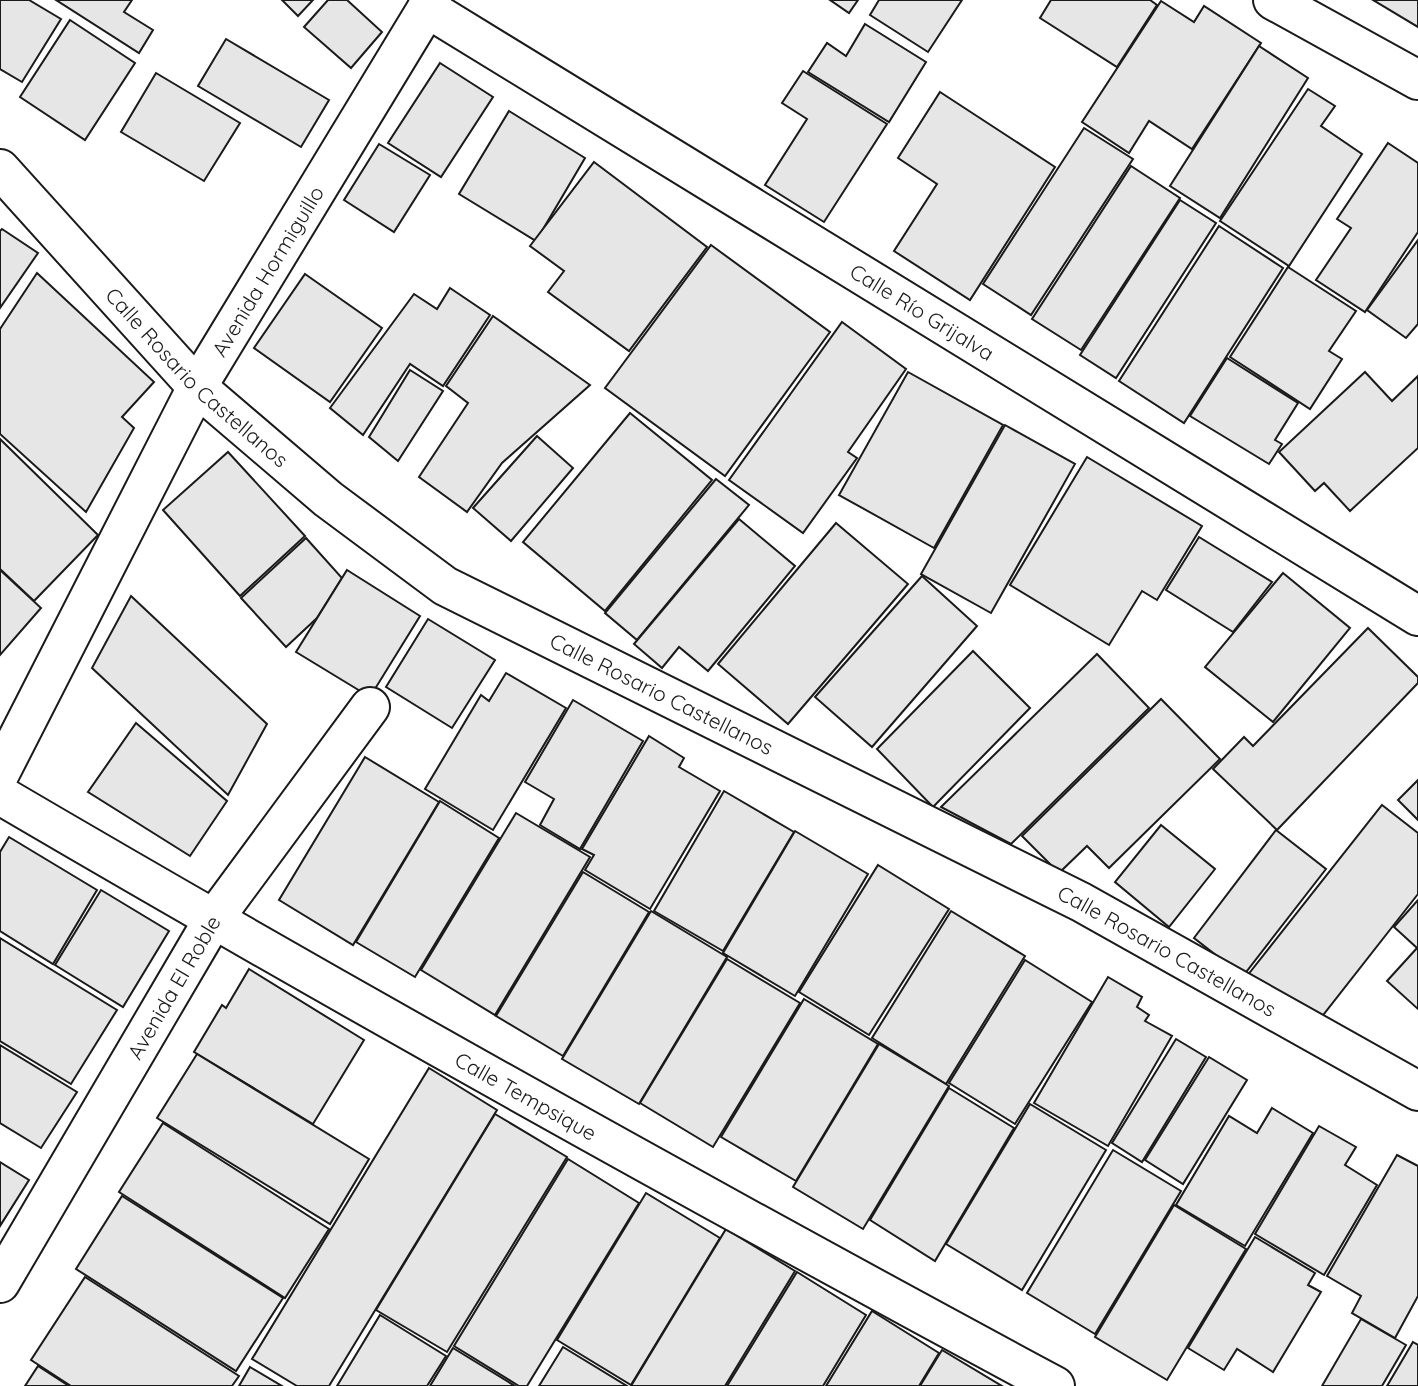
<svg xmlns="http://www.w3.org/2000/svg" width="1418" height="1386" viewBox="0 0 1418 1386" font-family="Quicksand,sans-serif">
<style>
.building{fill:#e6e6e6;stroke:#1a1a1a;stroke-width:2}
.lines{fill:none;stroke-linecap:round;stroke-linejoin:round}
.minor-casing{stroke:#1a1a1a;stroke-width:42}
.minor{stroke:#fff;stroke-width:38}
.labels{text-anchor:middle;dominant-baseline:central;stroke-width:5;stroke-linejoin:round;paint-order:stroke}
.street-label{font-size:21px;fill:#1a1a1a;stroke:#fff}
</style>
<rect width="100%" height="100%" fill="#fff"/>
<!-- building -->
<g class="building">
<path d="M0 0H29L61 19 22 82 0 69Z"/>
<path d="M56 0H132L124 12 153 30 139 53Z"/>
<path d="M282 0H313L298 16Z"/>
<path d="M328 0H347L382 32 351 68 304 27Z"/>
<path d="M830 0H858L849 13Z"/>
<path d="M879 0H962L928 52 870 15Z"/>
<path d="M1051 0H1150L1157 5 1117 67 1040 18Z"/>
<path d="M1373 0H1418V27Z"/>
<path d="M1161 1 1194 22 1204 6 1261 43 1192 149 1149 121 1129 153 1082 122Z"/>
<path d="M70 20 135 63 85 140 20 97Z"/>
<path d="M865 24 926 62 889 122 808 72 827 43 846 56Z"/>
<path d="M226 39 329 100 301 147 198 86Z"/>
<path d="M1259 46 1308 78 1220 218 1170 186Z"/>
<path d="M440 63 493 97 441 177 388 143Z"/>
<path d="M803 71 887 124 824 222 765 185 807 119 782 103Z"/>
<path d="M156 73 240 123 204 181 121 132Z"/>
<path d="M1308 89 1335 106 1321 126 1362 154 1289 266 1220 221Z"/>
<path d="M940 92 1055 167 970 300 894 251 937 184 898 158Z"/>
<path d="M509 111 585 158 536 241 459 194Z"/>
<path d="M1084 128 1133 159 1031 315 983 284Z"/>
<path d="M1388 143 1418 163V232L1365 312 1316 280 1351 228 1337 219Z"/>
<path d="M379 144 430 175 394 232 344 200Z"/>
<path d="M594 162 707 247 629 351 548 292 564 271 530 246Z"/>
<path d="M1131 166 1180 198 1081 350 1032 319Z"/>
<path d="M1180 200 1216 223 1116 378 1080 355Z"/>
<path d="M1219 226 1283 268 1184 423 1119 381Z"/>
<path d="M2 229 38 253 0 308V231Z"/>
<path d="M1418 240V324L1406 338 1367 310Z"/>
<path d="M711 245 830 332 725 476 605 388Z"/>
<path d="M1288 267 1356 311 1329 351 1342 359 1310 409 1230 357Z"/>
<path d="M37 273 154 382 122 417 134 428 86 512 0 434V329Z"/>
<path d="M305 274 382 328 330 402 254 348Z"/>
<path d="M450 288 490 315 443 386 410 364 363 435 330 408 414 294 437 309Z"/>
<path d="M493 316 590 385 502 463 467 512 419 477 468 403 446 386Z"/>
<path d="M842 322 906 369 848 452 857 458 803 533 729 480Z"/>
<path d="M1227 358 1298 403 1275 440 1282 444 1269 464 1190 416Z"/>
<path d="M410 370 443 391 398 461 369 437Z"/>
<path d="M908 372 1003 425 934 548 839 495Z"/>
<path d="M1365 372 1392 401 1418 376V448L1350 511 1324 483 1315 491 1279 452Z"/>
<path d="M630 413 712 480 605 611 523 542Z"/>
<path d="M1005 425 1075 464 991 613 921 574Z"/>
<path d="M537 436 573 468 511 541 473 508Z"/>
<path d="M0 439 98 535 34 601 0 569Z"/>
<path d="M228 452 305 536 240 596 163 510Z"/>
<path d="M1087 457 1202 526 1157 600 1142 591 1109 645 1010 585Z"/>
<path d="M716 479 749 505 637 640 605 613Z"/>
<path d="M739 519 795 566 708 671 679 647 662 668 634 644Z"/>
<path d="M836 523 908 584 788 724 718 664Z"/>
<path d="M1199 537 1272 582 1233 632 1166 590Z"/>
<path d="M306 538 342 578 317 618 286 647 241 598Z"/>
<path d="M0 570 41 608 0 655Z"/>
<path d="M347 570 420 616 370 697 296 652Z"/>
<path d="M1283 573 1350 628 1273 722 1205 667Z"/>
<path d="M922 576 977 626 872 747 815 697Z"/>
<path d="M131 596 267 724 228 795 92 668Z"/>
<path d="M428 619 495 660 452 728 386 687Z"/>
<path d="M1368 628 1418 677V683L1277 830 1213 769 1244 737 1253 746Z"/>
<path d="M973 651 1030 708 933 807 877 749Z"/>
<path d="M1097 654 1149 708 1011 844 941 807Z"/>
<path d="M506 673 566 708 493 830 425 789 481 695 489 701Z"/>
<path d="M1161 699 1220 759 1109 868 1087 846 1059 873 1022 836Z"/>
<path d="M573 700 643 741 580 849 540 825 554 799 525 782Z"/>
<path d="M136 723 227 801 190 856 88 792Z"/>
<path d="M649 736 684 758 679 767 720 791 650 909 585 870 594 855 582 849Z"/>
<path d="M365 757 439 802 353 945 279 900Z"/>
<path d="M1418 780V820L1398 800Z"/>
<path d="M724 791 794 832 723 951 654 911Z"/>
<path d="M440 801 499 838 415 977 356 942Z"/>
<path d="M1382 805 1418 833V894L1313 1028 1247 976Z"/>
<path d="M516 813 590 857 495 1015 421 970Z"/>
<path d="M1161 825 1215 869 1169 927 1115 882Z"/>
<path d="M1276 830 1326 869 1243 976 1194 938Z"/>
<path d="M795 831 868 874 795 996 723 953Z"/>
<path d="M9 837 97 890 53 964 0 931V852Z"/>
<path d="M878 865 949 909 869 1035 799 992Z"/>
<path d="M583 872 649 912 563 1056 496 1016Z"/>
<path d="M101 890 169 931 123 1007 55 965Z"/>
<path d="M1418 900V1009L1387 981 1417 948 1394 927Z"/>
<path d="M651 911 727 957 639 1104 562 1059Z"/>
<path d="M951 911 1025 956 946 1084 872 1038Z"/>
<path d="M0 938 117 1010 71 1084 0 1041Z"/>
<path d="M727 959 800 1003 713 1147 640 1103Z"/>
<path d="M1025 960 1092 1002 1015 1124 949 1083Z"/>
<path d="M249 969 364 1040 313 1124 194 1052 222 1005 226 1008Z"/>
<path d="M1108 977 1142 997 1137 1007 1149 1015 1145 1021 1172 1036 1108 1146 1034 1103Z"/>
<path d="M804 999 878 1044 796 1181 721 1137Z"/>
<path d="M1176 1039 1206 1057 1142 1162 1112 1143Z"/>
<path d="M879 1044 949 1086 863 1229 793 1187Z"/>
<path d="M0 1045 77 1092 41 1148 0 1123Z"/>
<path d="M197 1054 369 1159 330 1224 157 1118Z"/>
<path d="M1209 1057 1247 1080 1183 1184 1145 1160Z"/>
<path d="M429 1068 497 1110 329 1386H297L252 1359Z"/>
<path d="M949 1088 1014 1128 935 1261 870 1220Z"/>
<path d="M1030 1104 1106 1150 1022 1290 946 1244Z"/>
<path d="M1272 1108 1313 1133 1245 1246 1176 1205 1229 1116 1257 1133Z"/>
<path d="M495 1114 567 1157 447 1352 376 1310Z"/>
<path d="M163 1123 329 1229 285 1298 119 1192Z"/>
<path d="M1319 1126 1356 1147 1345 1165 1377 1185 1324 1275 1255 1234Z"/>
<path d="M1113 1150 1181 1191 1095 1334 1027 1293Z"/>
<path d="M1397 1155 1418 1166V1296L1395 1338 1352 1313 1361 1296 1327 1276Z"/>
<path d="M568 1159 639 1203 527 1386H519L454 1346Z"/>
<path d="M0 1162 29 1180 0 1226Z"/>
<path d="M646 1193 720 1238 631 1385 557 1340Z"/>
<path d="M122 1196 283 1298 236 1371 76 1269Z"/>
<path d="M1174 1205 1246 1249 1167 1380 1095 1337Z"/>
<path d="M726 1229 795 1271 725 1386H631Z"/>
<path d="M1255 1237 1315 1273 1308 1285 1321 1292 1273 1372 1237 1349 1224 1370 1188 1348Z"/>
<path d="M797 1272 866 1315 823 1386H727Z"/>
<path d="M85 1277 239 1376 232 1386H71L31 1360Z"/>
<path d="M872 1311 939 1353 919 1386H826Z"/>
<path d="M380 1315 446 1356 427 1386H337Z"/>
<path d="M1361 1319 1406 1345 1382 1386H1322Z"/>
<path d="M1413 1342 1418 1345V1386H1387Z"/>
<path d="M563 1347 627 1386H539Z"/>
<path d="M453 1348 515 1386H430Z"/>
<path d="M942 1350 1002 1386H920Z"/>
<path d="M38 1366 69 1386H25Z"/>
<path d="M250 1367 282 1386H239Z"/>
</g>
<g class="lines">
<!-- minor casing -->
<g class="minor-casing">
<g id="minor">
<path d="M1273 0 1418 80"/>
<path id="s1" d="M427 8 1418 616"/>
<path id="s2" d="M0 169 197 387 328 499 445 586 1081 902 1418 1091"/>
<path id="s3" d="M0 773 197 387 432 0"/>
<path id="s4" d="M0 795C348 999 700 1195 1055 1386"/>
<path id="s5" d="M0 1283 213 920 370 707"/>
</g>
</g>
<!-- minor -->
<use href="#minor" class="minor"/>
</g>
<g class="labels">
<!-- street labels -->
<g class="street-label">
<text stroke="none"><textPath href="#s3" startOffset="569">Avenida Hormiguillo</textPath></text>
<text stroke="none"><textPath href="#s1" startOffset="581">Calle Río Grijalva</textPath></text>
<text stroke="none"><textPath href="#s2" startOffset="287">Calle Rosario Castellanos</textPath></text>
<text stroke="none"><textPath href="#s2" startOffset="854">Calle Rosario Castellanos</textPath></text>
<text stroke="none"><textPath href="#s2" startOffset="1421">Calle Rosario Castellanos</textPath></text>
<text stroke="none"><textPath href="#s5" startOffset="343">Avenida El Roble</textPath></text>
<text stroke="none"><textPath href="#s4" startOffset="606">Calle Tempsique</textPath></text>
</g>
</g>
</svg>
